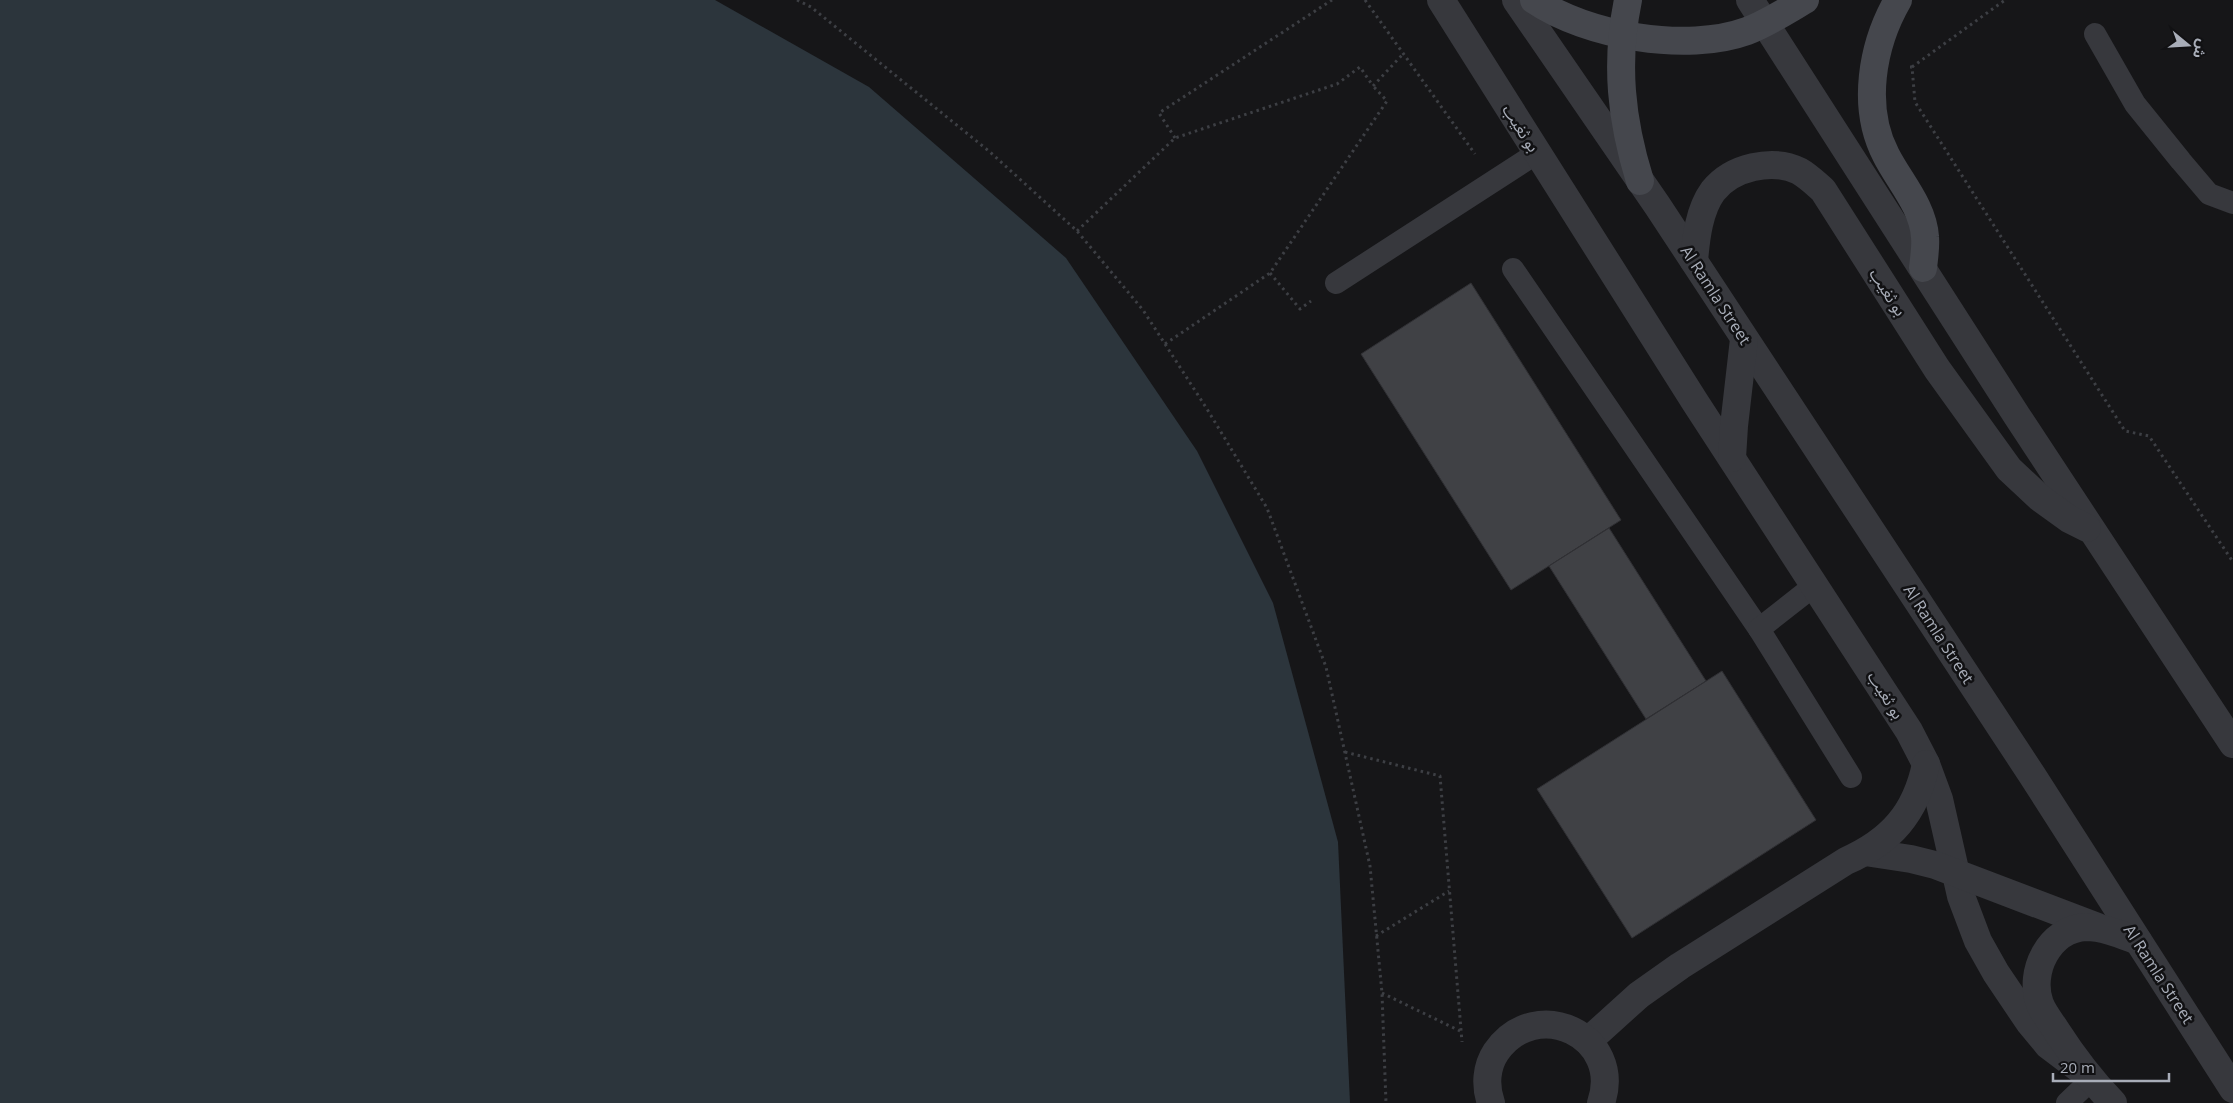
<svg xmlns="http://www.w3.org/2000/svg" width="2233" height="1103" viewBox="0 0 2233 1103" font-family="'Open Sans','Noto Sans Arabic',sans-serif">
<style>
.water{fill:#2c353c}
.building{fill:#404145;stroke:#303034}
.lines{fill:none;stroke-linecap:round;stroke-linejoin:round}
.path{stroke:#3d3f44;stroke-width:3;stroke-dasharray:2.5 4;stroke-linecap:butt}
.service{stroke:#37383d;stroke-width:22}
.minor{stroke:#37383d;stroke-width:28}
.secondary{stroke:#45474d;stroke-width:28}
.labels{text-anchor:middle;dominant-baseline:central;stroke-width:5;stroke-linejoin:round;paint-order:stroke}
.street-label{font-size:16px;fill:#a8adb8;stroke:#111113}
</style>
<rect width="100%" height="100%" fill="#161618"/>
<!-- water -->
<path class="water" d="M0 0H715L869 87 1066 258 1197 451 1273 603 1338 842 1350 1103H0Z"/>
<!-- building -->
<g class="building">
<path d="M1471 283 1621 520 1511 590 1361 354Z"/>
<path d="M1609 528 1706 681 1646 719 1549 566Z"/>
<path d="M1722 671 1816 820 1632 938 1537 789Z"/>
</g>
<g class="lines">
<!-- path -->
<g class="path">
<path d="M797 0 811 7 990 152 1077 231 1143 310 1207 409 1267 508 1326 667 1370 866 1382 993 1386 1103"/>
<path d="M1365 0 1475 154"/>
<path d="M1910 67H1912L1915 102 2125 431 2149 436 2233 562"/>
<path d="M1912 67 2005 0"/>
<path d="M1175 138 1159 113 1332 0"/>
<path d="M1077 231 1175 138 1337 84 1360 67 1373 86 1403 54"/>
<path d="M1270 273 1300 309 1311 301"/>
<path d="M1165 344 1270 273 1387 101 1373 86"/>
<path d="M1345 752 1440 776 1462 1042"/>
<path d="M1376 936 1449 891"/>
<path d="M1382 993 1460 1031"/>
</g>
<!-- service -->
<g class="service">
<path d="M2095 34 2135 104 2181 161 2209 194 2233 203"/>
<path d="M1513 269 1759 629"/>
<path d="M1336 283 1537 153"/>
<path d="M1815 585 1759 629 1851 777"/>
<path d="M2067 1103 2091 1080"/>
</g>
<!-- minor -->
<g class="minor">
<path d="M1441 0 1695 402 1909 731 1926 764 1939 799 1961 896 1978 941 1996 973 2029 1022 2048 1045 2085 1073"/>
<path d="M1516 0 1657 205 2032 775 2233 1089"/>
<path d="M1750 0 2017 416 2233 744"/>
<path d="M1694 261C1696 238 1699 210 1713 191 1732 167 1772 158 1799 171 1808 176 1815 183 1823 190L1937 369 2009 469 2040 498 2069 519 2087 528"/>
<path d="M1732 458 1734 426 1744 339"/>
<path d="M1865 852 1911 859 1935 865 2098 927"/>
<path d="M1588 1041 1639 995 1680 966 1846 861C1891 841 1916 813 1926 764"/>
<path d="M1491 1103C1485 1086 1486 1067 1496 1052 1536 994 1624 1036 1601 1103"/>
<path d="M2113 1103C2090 1079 2074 1058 2056 1030 2051 1022 2044 1014 2040 1004 2028 972 2049 929 2086 927 2104 927 2122 935 2138 941"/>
</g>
<!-- secondary -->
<g class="secondary">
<path d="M1534 0C1587 36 1687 53 1747 31 1768 23 1786 11 1805 0"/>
<path d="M1628 0C1615 63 1621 120 1640 181"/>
<path d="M1898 0C1872 45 1861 107 1886 155 1899 181 1923 206 1925 237 1926 247 1924 258 1923 268"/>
</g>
</g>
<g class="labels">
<!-- street labels -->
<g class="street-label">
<text transform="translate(1521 128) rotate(57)">بو ثغيب</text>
<text transform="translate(1888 292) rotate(57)">بو ثغيب</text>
<text transform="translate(1716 295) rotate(57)">Al Ramla Street</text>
<text transform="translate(1939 634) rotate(57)">Al Ramla Street</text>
<text transform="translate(1886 695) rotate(58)">بو ثغيب</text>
<text transform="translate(2159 974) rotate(57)">Al Ramla Street</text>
</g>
</g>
<!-- north arrow -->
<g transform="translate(2188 45) rotate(108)" stroke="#111113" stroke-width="4" paint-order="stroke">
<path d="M0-4L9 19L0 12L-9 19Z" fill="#a8adb8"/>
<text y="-8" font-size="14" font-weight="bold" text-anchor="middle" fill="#a8adb8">ش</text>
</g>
<!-- scale -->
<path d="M2053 1073v8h116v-8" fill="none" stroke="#a8adb8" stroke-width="2.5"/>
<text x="2060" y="1073" font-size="15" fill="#a8adb8" stroke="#111113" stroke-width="4" paint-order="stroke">20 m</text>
</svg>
